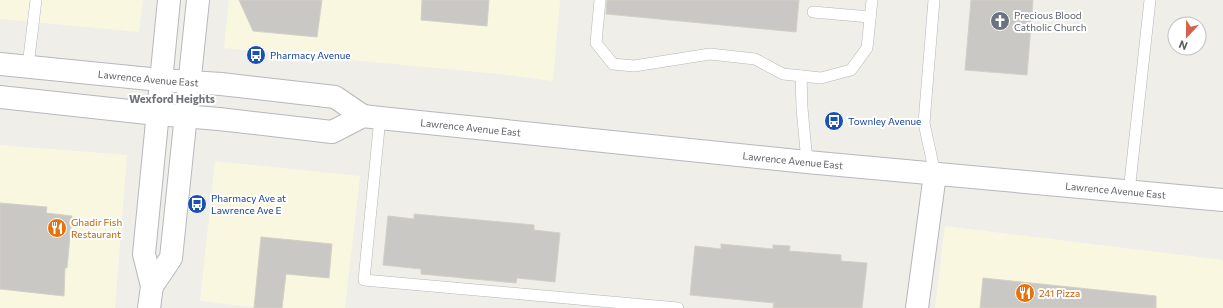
<svg xmlns="http://www.w3.org/2000/svg" width="1223" height="308" viewBox="0 0 1223 308" font-family="Commissioner,sans-serif">
<style>
.commercial{fill:#faf7e1}
.building{fill:#cac8c4;stroke:#d3d0c6}
.lines{fill:none;stroke-linecap:round;stroke-linejoin:round}
.lane-casing{stroke:#b4b6ba;stroke-width:12}
.street-casing{stroke:#b4b6ba;stroke-width:24}
.secondary-casing{stroke:#b6b8bd;stroke-width:24}
.lane{stroke:#fff;stroke-width:11}
.street{stroke:#fff;stroke-width:22}
.secondary{stroke:#fff;stroke-width:22}
.labels{text-anchor:middle;dominant-baseline:central;stroke-width:4;stroke-linejoin:round;paint-order:stroke}
.worship-label{font-size:10px;fill:#5b616d;stroke:#fff;text-anchor:start}
.transit-label{font-size:10px;fill:#164399;stroke:#fff;text-anchor:start}
.street-label{font-size:10px;fill:#5f6166;stroke:#fff}
.food-label{font-size:10px;fill:#c56008;stroke:#fff;text-anchor:start}
.neighbourhood-label{font-size:11px;font-weight:bold;fill:#707377;stroke:#fff}
</style>
<rect width="100%" height="100%" fill="#efeee8"/>
<!-- commercial -->
<g class="commercial">
<path d="M0 0H143L139 32 0 19Z"/>
<path d="M229 0H560L553 81 499 74 224 48Z"/>
<path d="M0 145 127 155 115 308H0Z"/>
<path d="M215 161 360 176 345 308H261L200 301Z"/>
<path d="M945 226 1223 260V308H935Z"/>
</g>
<!-- building -->
<g class="building">
<path d="M239 0H322L317 37 253 31Z"/>
<path d="M422 0H489L487 26 421 20Z"/>
<path d="M607 0H799L796 32 606 14Z"/>
<path d="M971 0H1033L1027 75 965 70Z"/>
<path d="M0 203 47 207 46 213 72 216 67 268H65L64 296 0 289Z"/>
<path d="M414 214 534 225V230L560 233 555 282 517 278 516 283 421 274V269L383 265 388 216 414 219Z"/>
<path d="M261 237 332 244 329 278 286 274 282 308H254Z"/>
<path d="M721 244 773 249V245L790 246 789 251 841 255V261L867 263 862 308H773L774 303 690 295 695 246 721 249Z"/>
<path d="M983 278 1156 296V308H980Z"/>
</g>
<g class="lines">
<!-- lane casing -->
<g class="lane-casing">
<g id="lane">
<path d="M600 0 596 43 613 64 634 66 710 54 755 59 783 74 821 78 851 70 867 48 872 0"/>
<path d="M934 0 924 123 935 174"/>
<path d="M813 12 870 17"/>
<path d="M28 66 36 0"/>
<path d="M801 76 802 108 807 162"/>
<path d="M380 118 364 280 678 308"/>
<path d="M1129 192 1150 0"/>
</g>
</g>
<!-- street casing -->
<g class="street-casing">
<path id="street" d="M917 308 935 174"/>
</g>
<!-- secondary casing -->
<g class="secondary-casing">
<g id="secondary">
<path id="s1" d="M0 64 160 80 221 84 335 97 363 116"/>
<path id="s2" d="M0 97 157 114 219 119 332 132 363 116 380 118 807 162 1223 200"/>
<path d="M152 286 171 258 198 0"/>
<path d="M149 308 152 286 144 254 169 0"/>
</g>
</g>
<!-- lane -->
<use href="#lane" class="lane"/>
<!-- street -->
<use href="#street" class="street"/>
<!-- secondary -->
<use href="#secondary" class="secondary"/>
</g>
<!-- icons -->
<defs>
<g id="church-disc" transform="scale(1)"><circle r="9.5" fill="#6b7280" stroke="#fff"/><path d="M-1.2-6h2.4v3.5h3.3v2.4h-3.3V6h-2.4V-.1h-3.3v-2.4h3.3Z" fill="#fff"/></g>
<g id="bus-disc" transform="scale(1)"><circle r="9.5" fill="#1a4fb4" stroke="#fff"/><path d="M-5-6H5V4H4V6H2V4H-2V6H-4V4H-5ZM-3.5-4V0h7V-4ZM-3.5 1.2v1.5H-2V1.2ZM2 1.2v1.5H3.5V1.2Z" fill="#fff"/></g>
<g id="restaurant-disc" transform="scale(1)"><circle r="9.5" fill="#e8710a" stroke="#fff"/><path d="M-5-6h1v4h1v-4h1v4h1v-4h1v5L-1.5 .5V6h-2V.5L-5-1ZM5-6V6H3V1.5H1.5Q1.5-4 5-6Z" fill="#fff"/></g>
</defs>
<g fill-rule="evenodd">
<use href="#church-disc" x="1000" y="21"/>
<use href="#bus-disc" x="256" y="55"/>
<use href="#bus-disc" x="834" y="121"/>
<use href="#bus-disc" x="197" y="204"/>
<use href="#restaurant-disc" x="57" y="228"/>
<use href="#restaurant-disc" x="1025" y="293"/>
</g>
<g class="labels">
<!-- worship labels -->
<g class="worship-label">
<text x="1014" y="15">Precious Blood<tspan x="1014" dy="12">Catholic Church</tspan></text>
</g>
<!-- transit labels -->
<g class="transit-label">
<text x="270" y="55">Pharmacy Avenue</text>
<text x="848" y="121">Townley Avenue</text>
<text x="211" y="198">Pharmacy Ave at<tspan x="211" dy="12">Lawrence Ave E</tspan></text>
</g>
<!-- street labels -->
<g class="street-label">
<text stroke="none"><textPath href="#s1" startOffset="149">Lawrence Avenue East</textPath></text>
<text stroke="none"><textPath href="#s2" startOffset="477">Lawrence Avenue East</textPath></text>
<text stroke="none"><textPath href="#s2" startOffset="801">Lawrence Avenue East</textPath></text>
<text stroke="none"><textPath href="#s2" startOffset="1125">Lawrence Avenue East</textPath></text>
</g>
<!-- food labels -->
<g class="food-label">
<text x="71" y="222">Ghadir Fish<tspan x="71" dy="12">Restaurant</tspan></text>
<text x="1039" y="293">241 Pizza</text>
</g>
<!-- neighbourhood labels -->
<g class="neighbourhood-label">
<text x="172" y="98">Wexford Heights</text>
</g>
</g>
<!-- north arrow -->
<g transform="translate(1187 36) rotate(202)"><circle r="19" fill="#ffffff" stroke="#bfc0c2"/>
<path d="M0-3L7 15L0 10L-7 15Z" fill="#d46249"/>
<text y="-6" font-size="11" font-weight="bold" text-anchor="middle" fill="#5f6166">N</text>
</g>
</svg>
